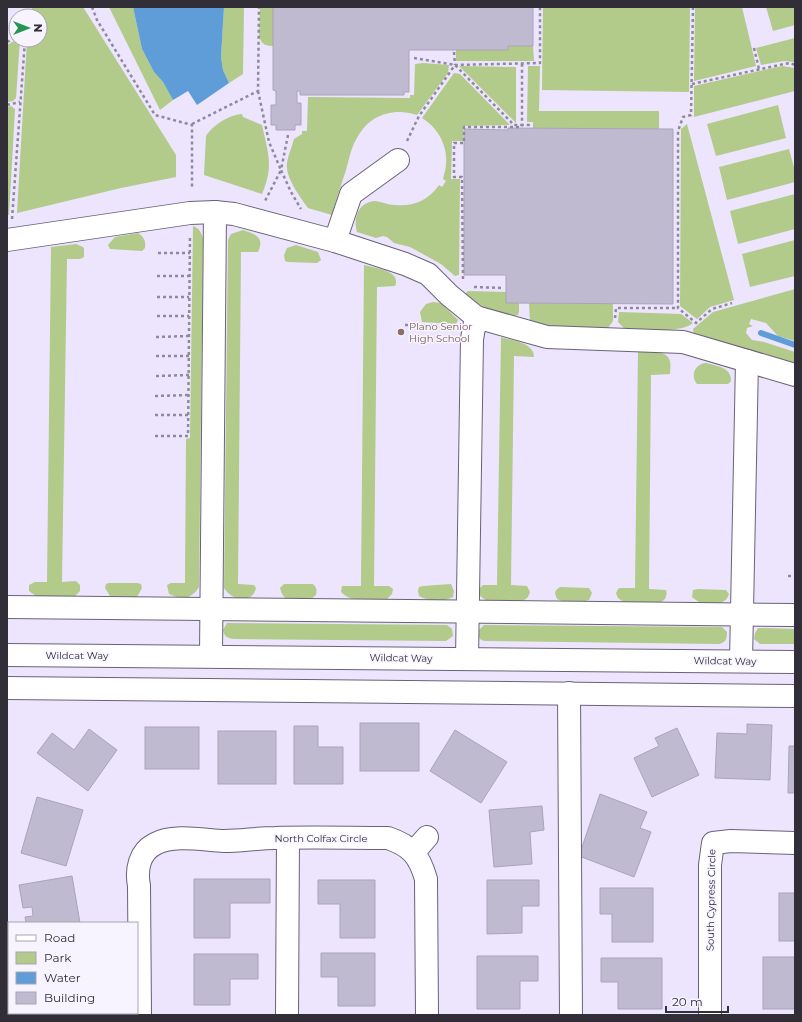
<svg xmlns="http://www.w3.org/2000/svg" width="802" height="1022" viewBox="0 0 802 1022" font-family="Montserrat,sans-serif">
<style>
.green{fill:#b2ca8a}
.water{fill:#5f9dd9}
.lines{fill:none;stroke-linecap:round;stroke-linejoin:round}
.stream{stroke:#5f9dd9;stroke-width:6}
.building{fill:#c0bad1;stroke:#aaa3ba}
.minor-casing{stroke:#696277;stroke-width:24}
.path{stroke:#8f8a9b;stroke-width:2.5;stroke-dasharray:3 3;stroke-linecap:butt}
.minor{stroke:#fff;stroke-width:22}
.education-dot{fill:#8d6e63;stroke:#f7f4ff;stroke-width:1.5}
.labels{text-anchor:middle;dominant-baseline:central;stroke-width:3;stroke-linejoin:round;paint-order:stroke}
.education-label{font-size:10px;fill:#785e54;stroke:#f7f4ff;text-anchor:start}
.street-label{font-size:10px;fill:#312e38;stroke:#f7f4ff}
</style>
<rect width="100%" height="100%" fill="#ece5fd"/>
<!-- green -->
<g class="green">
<path d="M32 7H83L176 155V177L121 188 17 213 27 40H40V16H29V10L32 9Z"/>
<path d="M109 7H133L142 49 154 72 163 82 173 100 160 110Z"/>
<path d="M224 7H244L243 74 229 83 223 70 221 57Z"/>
<path d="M260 7H273V46C265 46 262 44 259 37Z"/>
<path d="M543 7H690L689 92 542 90Z"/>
<path d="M695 7H742L756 66 694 81Z"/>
<path d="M766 7H795V25L773 31Z"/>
<path d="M795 38V62L784 61 761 65 756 48Z"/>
<path d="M16 40H20L16 98 13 101 7 102V45Z"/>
<path d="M508 46H533L534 61H456V50Z"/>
<path d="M423 63 449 65 448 73 417 115C393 107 369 115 357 138 351 147 349 160 346 170 341 185 336 200 332 215L308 208C300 197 285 177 287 163 288 155 292 147 294 139L302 134V131H307L308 97 410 98V95H414L415 64Z"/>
<path d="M459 66 516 67V123Z"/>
<path d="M528 66H540L539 111H659V129H533V122H527Z"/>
<path d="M782 66 795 68V91L694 117V86Z"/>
<path d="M454 73 460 74 510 125 463 126V141H452L451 179H460L459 275 455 276 441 264 410 247 394 243 387 237 383 236 376 238 357 232C353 218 358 203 374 201 380 201 388 205 395 205 413 207 429 200 439 185L442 187 446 181 443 179C444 174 446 169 446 164 448 145 437 127 422 118Z"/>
<path d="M778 105 786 138 716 156 707 124Z"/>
<path d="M11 106 15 109 9 215H7V107Z"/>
<path d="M242 114 243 117 262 125C268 153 274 166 262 194L204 175 206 136C213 125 229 115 242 114Z"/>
<path d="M687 124 734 300 710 307 697 319 680 306 681 129Z"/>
<path d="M789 149 795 171V182L727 200 719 167Z"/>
<path d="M795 194V229L738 244 730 211Z"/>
<path d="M193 226C199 228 201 232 203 238L199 587C192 599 182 600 169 594L167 585 171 583H185L186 439 190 438Z"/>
<path d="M243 230C255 234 265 237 258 252H241L238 584 254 585 256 588C252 605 231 600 224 588L228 240 231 234Z"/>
<path d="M138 233C144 237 146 241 145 248L142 251 110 249 108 245 115 237Z"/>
<path d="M795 240V276L750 287 742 254Z"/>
<path d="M76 244 83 247 84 249V257L80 259H67L62 582 76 581 80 585V591L75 596H36L29 591V585L35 582H47L51 247Z"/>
<path d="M296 245 318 252 321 260 317 263 288 262 285 261 284 255 287 248Z"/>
<path d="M364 265C375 268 402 271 395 286L377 287 374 586H389L393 589 392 594 387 599C373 599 352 604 341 592L342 586H361Z"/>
<path d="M795 289V341L778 336 766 323 751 319 749 324 753 326 747 328 746 333 752 340 764 342 795 352V363L694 335 693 329 713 312Z"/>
<path d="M468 291 506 292 519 303V312L518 315C502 320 477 304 465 294Z"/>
<path d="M433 302 441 303 458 320 456 324 422 322 420 312 426 304Z"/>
<path d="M529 303 613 304V321L608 328C582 328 555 329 530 322Z"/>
<path d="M619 312 681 314 693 323C679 334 643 329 624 328L618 322Z"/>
<path d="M501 337C512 341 534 342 534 357L514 356 511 585 527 586 530 592 528 597 523 601H487L480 596 479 589 483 585H497Z"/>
<path d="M638 352C647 352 667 349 670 361 671 365 670 370 670 374L651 375 649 589 666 590C668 596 665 601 659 603H625L618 598 616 593 618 589 620 588H635Z"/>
<path d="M706 363C716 366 732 367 731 381L728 384H697C690 375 695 364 706 363Z"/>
<path d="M109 583H137L141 584 142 588 137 597 113 596H110L105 588 106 584Z"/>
<path d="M284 584H313C317 588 317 590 316 595L311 599 285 598 282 594 280 588Z"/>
<path d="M451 584 454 591 453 597C443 602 430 602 419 596L418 591 419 587 423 586Z"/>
<path d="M560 587 589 588 592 593 589 600C580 603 565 603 557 599L555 593 556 590Z"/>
<path d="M698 589 726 590 729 594C725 607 711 603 700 603L692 597 693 590Z"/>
<path d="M227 623 447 625 452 629 453 636 446 641 233 639C227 638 224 636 223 630Z"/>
<path d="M484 625 722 627 727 632C727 639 726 642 719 644L484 641 480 639 478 635 479 630Z"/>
<path d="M758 628 795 629V644H760L754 639 755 633Z"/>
</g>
<!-- water -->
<path class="water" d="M133 7H224L221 57 223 70 229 83 197 105 188 91 173 100 163 82 154 72 142 49Z"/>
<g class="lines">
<!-- stream -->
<path class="stream" d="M761 333 795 345"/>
</g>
<!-- building -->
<g class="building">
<path d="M273 7H533V46H508V50H409V92H404V95H300V91H297V103H301V125H295V130H276V125H271V105H276V91L273 90Z"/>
<path d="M508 128 673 129V304L506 303V275H464V129L508 130Z"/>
<rect x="360" y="723" width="59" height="48"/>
<path d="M747 724 772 725 770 780 715 778 717 733 747 734Z"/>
<path d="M294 726H318V747H343V784H294Z"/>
<rect x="145" y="727" width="54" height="42"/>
<path d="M677 728 699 775 652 797 634 758 659 746 655 738Z"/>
<path d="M89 729 117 750 88 791 37 753 52 733 74 750Z"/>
<path d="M455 730 507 762 481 803 430 771Z"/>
<rect x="218" y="731" width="58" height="53"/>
<path d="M789 746H795V793H788Z"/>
<path d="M600 794 647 812 640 828 651 832 634 877 579 856Z"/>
<path d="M37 797 83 810 66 866 21 853Z"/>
<path d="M542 806 544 830 530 832 532 864 494 867 489 810Z"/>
<path d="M72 876 80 923H26L25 917 33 916 32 907 23 908 19 885Z"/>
<path d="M194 879H270V903H230V938H194Z"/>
<path d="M318 880H375V938H340V904H318Z"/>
<path d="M487 880H539V906H522V933L487 934Z"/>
<path d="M600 888H653V942H612V914H600Z"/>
<rect x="779" y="893" width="16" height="48"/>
<path d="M321 953H375V1006H338V977H321Z"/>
<path d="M194 954H258V979H230V1005H194Z"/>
<path d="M477 956H538V981H520V1009H477Z"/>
<rect x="763" y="957" width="32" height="52"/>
<path d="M601 958H662V1009H618V982H601Z"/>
</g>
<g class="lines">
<!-- minor casing -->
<g class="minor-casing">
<g id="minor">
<path d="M7 240 190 213 215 212 234 214 335 241 405 264 428 274 449 295 476 317 547 337 683 342 795 375"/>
<path d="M335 241 351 194 398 160"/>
<path d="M7 607 795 615"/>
<path d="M7 655 795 662"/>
<path d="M211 656 215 212"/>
<path d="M467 659 472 339 476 317"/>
<path d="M741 661 747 361"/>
<path d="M7 688 795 696"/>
<path d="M569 693 571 1015"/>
<path d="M414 852 427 837"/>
<path d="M140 1015 139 886C136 870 139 852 155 844 173 834 203 840 224 841 241 841 258 838 275 838 313 837 350 838 388 838 411 846 419 855 426 879L427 1015"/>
<path d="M287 1015 288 838"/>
<path d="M710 1015V865L713 843 731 841 795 843"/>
</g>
</g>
<!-- path -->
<g class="path">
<path d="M92 7 97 20 155 115 192 125V189"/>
<path d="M693 7 691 115 683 117 678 131V308L696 323 712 309 732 303"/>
<path d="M26 16V9"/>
<path d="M7 42 16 37"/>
<path d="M754 48 759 69"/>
<path d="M454 52 455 65"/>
<path d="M414 58 455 65 514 125H522V64"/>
<path d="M692 84 784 64 790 63 795 65"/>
<path d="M258 91 269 142 281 170 265 201"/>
<path d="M7 105 20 102"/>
<path d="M192 124 258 91 259 7"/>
<path d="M288 135 281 170 291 192 301 209"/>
<path d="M407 141 419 116 455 65 540 63V7"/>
<path d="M12 219 25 40"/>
<path d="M158 253H190"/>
<path d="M157 276H190"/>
<path d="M463 279 462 177H454V143H464V127H521L522 125H531"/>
<path d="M474 287 504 288"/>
<path d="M157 297H189"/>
<path d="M157 316H189"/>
<path d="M615 318 616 308H678"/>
<path d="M405 325 452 326"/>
<path d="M156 337 189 336"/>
<path d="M156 356H189"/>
<path d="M156 376 189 375"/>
<path d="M155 396 189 395"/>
<path d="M155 415H188"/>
<path d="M155 436H188L190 235"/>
<path d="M788 576H795"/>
</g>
<!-- minor -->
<use href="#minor" class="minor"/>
</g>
<!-- markers -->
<circle class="education-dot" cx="401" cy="332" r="4"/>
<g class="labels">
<!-- education labels -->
<g class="education-label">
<text x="409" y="326">Plano Senior<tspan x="409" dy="12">High School</tspan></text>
</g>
<!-- street labels -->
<g class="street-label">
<text x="77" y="655">Wildcat Way</text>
<text transform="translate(401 658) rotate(1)">Wildcat Way</text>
<text transform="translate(725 661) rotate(1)">Wildcat Way</text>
<text x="321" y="838">North Colfax Circle</text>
<text transform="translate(711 900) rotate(-89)">South Cypress Circle</text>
</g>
</g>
<!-- border -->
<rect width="802" height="1022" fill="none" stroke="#312e38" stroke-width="16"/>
<!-- legend -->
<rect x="8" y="922" width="130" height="92" fill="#f7f4ff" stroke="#a8a5af"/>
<rect x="16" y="935" width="20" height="6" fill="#ffffff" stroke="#a8a5af"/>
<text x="44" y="942" font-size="12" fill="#312e38">Road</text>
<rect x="16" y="952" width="20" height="12" fill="#b2ca8a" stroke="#a8a5af"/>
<text x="44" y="962" font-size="12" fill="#312e38">Park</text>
<rect x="16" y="972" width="20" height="12" fill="#5f9dd9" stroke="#a8a5af"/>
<text x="44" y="982" font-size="12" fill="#312e38">Water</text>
<rect x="16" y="992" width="20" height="12" fill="#c0bad1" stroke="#a8a5af"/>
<text x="44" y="1002" font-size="12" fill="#312e38">Building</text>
<!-- north arrow -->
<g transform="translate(28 28) rotate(90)"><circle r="19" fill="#f7f4ff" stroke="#a8a5af"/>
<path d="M0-3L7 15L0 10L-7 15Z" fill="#239752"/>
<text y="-6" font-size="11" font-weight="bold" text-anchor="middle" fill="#312e38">N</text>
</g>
<!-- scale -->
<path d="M666 1006v6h62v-6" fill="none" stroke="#312e38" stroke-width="2"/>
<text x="672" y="1006" font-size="12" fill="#312e38" stroke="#f7f4ff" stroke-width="3" paint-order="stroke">20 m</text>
</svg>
